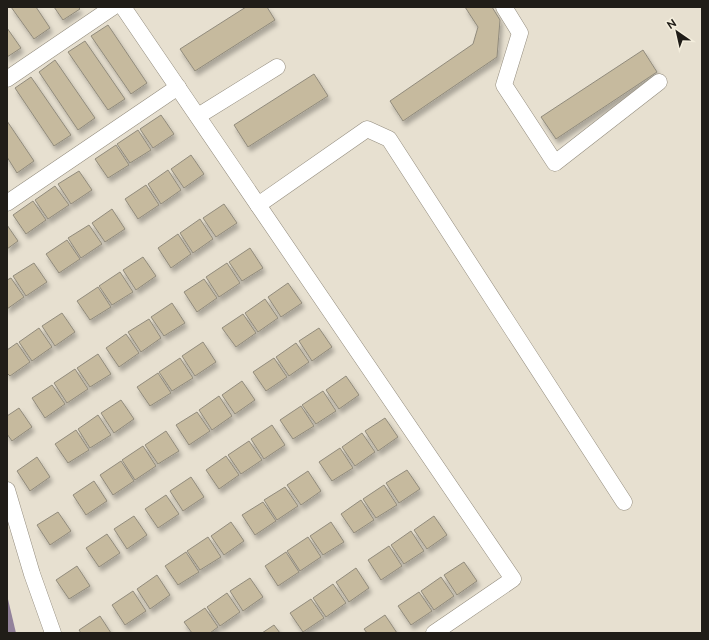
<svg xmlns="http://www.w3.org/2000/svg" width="709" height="640" viewBox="0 0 709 640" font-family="Raleway,sans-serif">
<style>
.water{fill:#93829b}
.building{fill:#c6ba9e;stroke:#918b7c;filter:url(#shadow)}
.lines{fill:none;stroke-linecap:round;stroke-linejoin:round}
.minor-casing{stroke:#948d7f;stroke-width:17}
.minor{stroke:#fff;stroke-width:16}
</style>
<defs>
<filter id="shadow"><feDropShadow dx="2.5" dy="4.5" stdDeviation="2" flood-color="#0004"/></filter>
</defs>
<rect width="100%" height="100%" fill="#e7e0d0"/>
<!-- water -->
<path class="water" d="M7 595 16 633H7Z"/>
<!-- building -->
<g class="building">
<path d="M11 7H36L50 28 34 39Z"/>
<path d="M54 7H78L80 9 63 20Z"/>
<path d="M246 7H267L275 20 195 71 180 49Z"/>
<path d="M465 7H492L500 20 497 57 403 121 390 101 473 44 478 27Z"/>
<path d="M108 25 147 83 131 94 91 36Z"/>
<path d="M7 28 21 48 7 57Z"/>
<path d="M85 41 125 99 108 110 68 52Z"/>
<path d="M643 50 657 72 556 139 541 117Z"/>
<path d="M55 60 95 118 78 130 39 72Z"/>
<path d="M314 74 328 96 248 147 234 125Z"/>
<path d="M31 77 71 135 54 146 15 88Z"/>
<path d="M161 115 174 134 153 148 140 129Z"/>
<path d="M7 121 34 161 17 173 7 157Z"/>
<path d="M138 130 151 150 130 163 117 144Z"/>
<path d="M116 145 129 165 108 178 95 159Z"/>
<path d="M191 155 204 174 184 188 171 169Z"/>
<path d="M168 170 181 190 161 204 148 184Z"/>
<path d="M79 171 92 190 71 204 58 184Z"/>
<path d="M146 185 159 205 138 219 125 199Z"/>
<path d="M55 186 69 205 48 219 35 200Z"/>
<path d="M33 201 46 220 26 234 13 215Z"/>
<path d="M224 204 237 223 216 237 203 218Z"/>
<path d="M112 209 125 229 105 242 92 223Z"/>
<path d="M200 219 213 239 193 253 180 233Z"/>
<path d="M7 225 18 241 7 249Z"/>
<path d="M89 225 102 244 81 258 68 238Z"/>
<path d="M178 234 191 254 171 268 158 248Z"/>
<path d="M67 240 80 259 59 273 46 254Z"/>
<path d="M250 248 263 268 242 281 229 262Z"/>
<path d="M143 257 156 276 136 290 123 270Z"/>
<path d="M34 263 47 282 26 296 13 276Z"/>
<path d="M227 263 240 283 219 297 206 277Z"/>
<path d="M120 272 133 292 112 305 99 286Z"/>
<path d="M11 278 24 297 7 309V280Z"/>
<path d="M204 279 217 298 197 312 184 292Z"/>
<path d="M288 283 302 303 281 317 268 297Z"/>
<path d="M98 287 111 307 90 320 77 301Z"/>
<path d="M265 299 278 318 258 332 245 313Z"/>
<path d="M172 303 185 323 164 336 151 317Z"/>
<path d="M62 313 75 332 55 346 42 326Z"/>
<path d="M243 314 256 333 236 347 222 328Z"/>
<path d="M149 319 161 338 141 352 128 332Z"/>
<path d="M39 328 52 347 32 361 19 342Z"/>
<path d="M319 328 332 347 312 361 299 341Z"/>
<path d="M126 334 139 353 119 367 106 348Z"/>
<path d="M203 342 216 362 195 376 182 356Z"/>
<path d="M17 343 30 362 10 376 7 373V350Z"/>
<path d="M296 343 309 362 289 376 276 357Z"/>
<path d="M98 354 111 374 90 387 77 368Z"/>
<path d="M180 358 193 378 172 391 159 372Z"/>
<path d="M274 358 287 377 266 391 253 372Z"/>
<path d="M75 369 88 389 67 403 54 383Z"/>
<path d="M158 373 171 393 150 406 137 387Z"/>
<path d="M346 376 359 395 339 409 326 390Z"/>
<path d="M242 381 255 400 235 414 222 395Z"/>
<path d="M52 385 65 404 45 418 32 398Z"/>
<path d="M323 391 336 411 316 424 302 405Z"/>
<path d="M219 396 232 416 212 430 199 410Z"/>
<path d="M121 400 134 419 114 433 101 413Z"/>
<path d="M301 406 314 426 293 439 280 420Z"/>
<path d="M19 408 32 427 12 441 7 434V416Z"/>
<path d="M197 412 210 431 189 445 176 425Z"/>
<path d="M98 415 111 435 90 448 78 429Z"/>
<path d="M385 418 398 437 378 451 365 431Z"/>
<path d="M272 425 285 445 264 459 251 439Z"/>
<path d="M76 430 89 450 68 463 55 444Z"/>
<path d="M166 431 179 451 158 464 145 445Z"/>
<path d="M362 433 375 452 355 466 342 447Z"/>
<path d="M249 441 262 460 241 474 228 455Z"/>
<path d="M143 446 156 466 135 480 122 460Z"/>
<path d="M340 448 353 468 332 481 319 462Z"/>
<path d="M226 456 239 475 219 489 206 470Z"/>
<path d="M37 457 50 477 30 491 17 471Z"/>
<path d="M121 461 134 481 113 495 100 475Z"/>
<path d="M407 470 420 489 399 503 386 483Z"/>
<path d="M308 471 321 491 301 505 287 485Z"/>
<path d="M191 477 204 497 183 511 170 491Z"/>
<path d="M94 481 107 501 86 515 73 495Z"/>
<path d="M384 485 397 505 376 518 363 499Z"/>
<path d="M285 487 298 506 277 520 264 500Z"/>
<path d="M166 495 179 514 158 528 145 509Z"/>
<path d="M361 500 374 520 354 533 341 514Z"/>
<path d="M263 502 276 521 255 535 242 515Z"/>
<path d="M58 512 71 531 50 545 37 525Z"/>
<path d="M134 516 147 535 127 549 114 529Z"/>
<path d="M434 516 447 535 427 549 414 530Z"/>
<path d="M231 522 244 541 224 555 211 536Z"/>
<path d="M331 522 344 542 323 555 310 536Z"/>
<path d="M411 531 424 551 404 564 391 545Z"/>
<path d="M107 534 120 553 99 567 86 548Z"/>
<path d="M208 537 221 557 200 570 187 551Z"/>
<path d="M308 537 321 557 300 571 287 551Z"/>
<path d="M389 546 402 566 381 580 368 560Z"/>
<path d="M186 552 199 572 178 585 165 566Z"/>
<path d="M286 552 299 572 278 586 265 566Z"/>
<path d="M464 562 477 581 457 595 444 575Z"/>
<path d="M77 566 90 586 69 599 56 580Z"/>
<path d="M356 568 369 588 349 602 336 582Z"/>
<path d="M157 575 170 595 150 609 137 589Z"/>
<path d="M441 577 454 596 434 610 421 591Z"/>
<path d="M250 578 263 597 243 611 230 591Z"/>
<path d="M333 584 346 603 326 617 313 598Z"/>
<path d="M133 591 146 611 125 625 112 605Z"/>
<path d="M419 592 432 611 411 625 398 606Z"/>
<path d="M227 593 240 612 220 626 207 607Z"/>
<path d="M311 599 324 618 303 632 290 613Z"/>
<path d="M205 608 218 627 210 633H192L184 622Z"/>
<path d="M385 615 397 633H367L364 629Z"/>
<path d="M100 616 111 633H81L79 630Z"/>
<path d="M274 625 280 633H262Z"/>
</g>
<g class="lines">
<!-- minor casing -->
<g class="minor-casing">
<g id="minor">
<path d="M123 7 513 579 434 633"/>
<path d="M504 7 520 33 504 85 555 163 659 82"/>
<path d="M7 79 113 7"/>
<path d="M198 116 277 67"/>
<path d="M7 203 178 87"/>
<path d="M258 205 367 129 389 139 624 502"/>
<path d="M7 490 32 574 53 633"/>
</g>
</g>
<!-- minor -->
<use href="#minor" class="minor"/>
</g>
<!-- border -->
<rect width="709" height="640" fill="none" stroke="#201d18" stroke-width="16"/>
<!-- north arrow -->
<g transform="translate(677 32) rotate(326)" stroke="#f4eedd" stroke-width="3" paint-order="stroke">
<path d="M0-3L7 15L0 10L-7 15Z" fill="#201d18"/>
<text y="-6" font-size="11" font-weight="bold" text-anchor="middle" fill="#201d18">N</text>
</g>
</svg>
